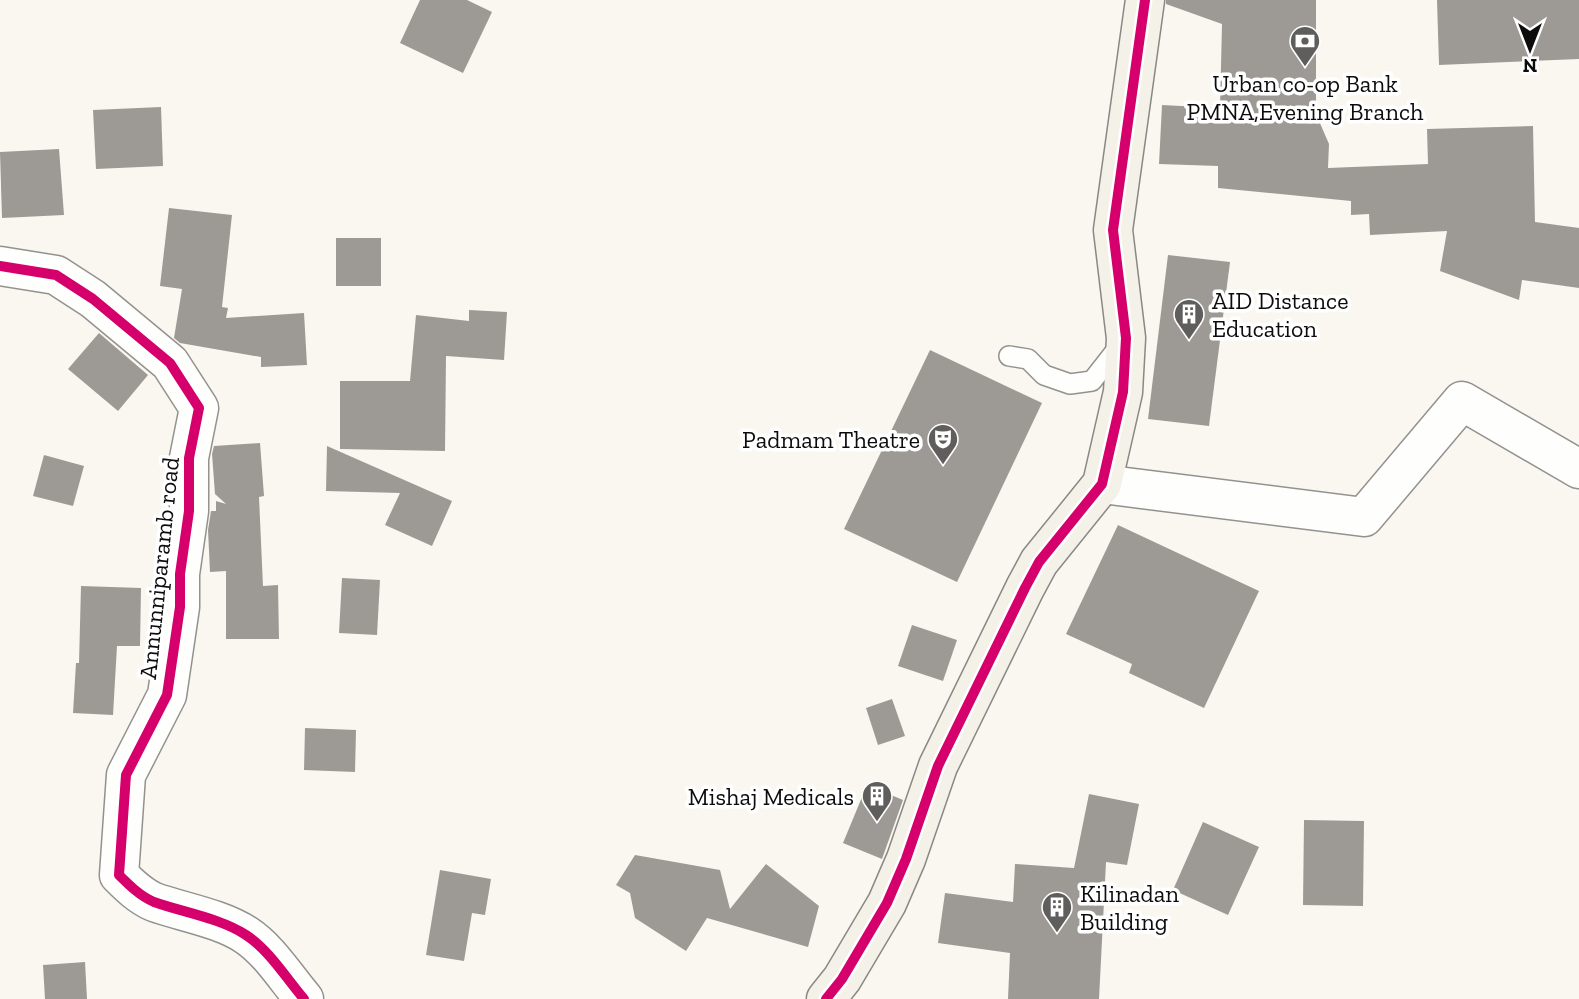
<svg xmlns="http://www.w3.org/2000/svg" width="1579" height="999" viewBox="0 0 1579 999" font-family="'Zilla Slab',serif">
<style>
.building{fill:#9d9a96}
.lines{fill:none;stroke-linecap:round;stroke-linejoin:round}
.lane-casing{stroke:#93928f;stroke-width:22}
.street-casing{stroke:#93928f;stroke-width:41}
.secondary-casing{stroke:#8a8885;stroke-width:41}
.lane{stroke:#fefefd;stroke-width:19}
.street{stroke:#fefefd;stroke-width:38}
.secondary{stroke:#f4f1e8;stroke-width:38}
.cycleway-casing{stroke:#fff;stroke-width:15}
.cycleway{stroke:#d6006c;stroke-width:10}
.labels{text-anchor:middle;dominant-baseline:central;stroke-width:7;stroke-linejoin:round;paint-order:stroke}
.poi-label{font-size:24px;fill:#0c0c0c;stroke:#fff;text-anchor:start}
.street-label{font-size:24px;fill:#0c0c0c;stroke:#fff}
</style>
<rect width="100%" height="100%" fill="#faf7f0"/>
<!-- building -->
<g class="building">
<path d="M420 0H467L492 12 463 73 400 43Z"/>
<path d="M1166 0H1316V114L1329 144 1328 168 1428 164 1427 129 1533 126 1535 222 1579 228V288L1522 280 1519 300 1440 271 1447 231 1370 235 1369 214 1351 215V201L1218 188V166L1159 164 1162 105 1220 108 1222 24 1166 4Z"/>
<path d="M1437 0H1579V59L1439 65Z"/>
<path d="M161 107 163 166 96 169 93 110Z"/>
<path d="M59 149 64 215 2 218 0 152Z"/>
<path d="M169 208 232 215 222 307 228 308 226 318 304 313 307 365 261 367V357L180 343 174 338 182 289 160 286Z"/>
<rect x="336" y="238" width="45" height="48"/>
<path d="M1168 255 1230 262 1209 426 1148 419Z"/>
<path d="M469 310 507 312 504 360 446 356 445 451 340 449V381H410L416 315 469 321Z"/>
<path d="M99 333 148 375 118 411 68 369Z"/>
<path d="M930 350 1042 403 957 582 844 529Z"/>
<path d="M260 443 264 496 259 497 263 586 278 585 279 639H226V571L210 572 208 530 211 511H216V501L226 504 215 494 212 454 214 446Z"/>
<path d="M327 446 452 501 432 546 385 525 400 493 326 491Z"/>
<path d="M44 455 84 466 73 506 33 496Z"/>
<path d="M1118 525 1259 591 1204 708 1129 673 1132 664 1066 634Z"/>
<path d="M342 578 380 580 377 635 339 633Z"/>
<path d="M81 586 141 588 140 646H117L113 715 73 713 76 663H79Z"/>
<path d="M912 625 957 640 943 681 898 666Z"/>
<path d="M892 699 905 736 878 745 866 708Z"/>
<path d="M305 728 356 730 355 772 304 770Z"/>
<path d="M867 785 903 800 882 859 843 843Z"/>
<path d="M1089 794 1139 804 1127 865 1106 862 1099 999H1008L1010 953 938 943 945 893 1013 902 1015 864 1074 868Z"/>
<path d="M1304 820 1364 821 1363 906 1303 905Z"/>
<path d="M1203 822 1259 847 1228 915 1173 890Z"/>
<path d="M635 855 720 870 730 909 766 864 819 906 808 947 707 918 686 951 635 918 630 893 616 885Z"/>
<path d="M440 870 491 879 485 915 472 913 464 961 426 955Z"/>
<path d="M85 962 87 999H45L43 965Z"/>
</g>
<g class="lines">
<!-- lane casing -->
<g class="lane-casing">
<path id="lane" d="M1009 356 1028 359 1044 375 1070 384 1092 381 1121 344"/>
</g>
<!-- street casing -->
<g class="street-casing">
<g id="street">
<path d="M0 266 56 275 93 299 170 363 199 408 189 458V511L180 574V607L167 695 126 775 119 875C129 885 140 896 154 902 182 912 220 918 246 935 269 950 286 978 304 999"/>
<path d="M1102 484 1364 517 1462 401 1579 469"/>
</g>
</g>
<!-- secondary casing -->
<g class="secondary-casing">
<path id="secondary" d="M826 999 842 979 887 903 906 859 938 766 1025 588 1039 562 1102 484 1123 392 1126 338 1113 230 1145 0"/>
</g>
<!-- lane -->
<use href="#lane" class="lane"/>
<!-- street -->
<use href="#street" class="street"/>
<!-- secondary -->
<use href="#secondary" class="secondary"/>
<!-- cycleway casing -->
<g class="cycleway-casing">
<g id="cycleway">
<path d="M0 266 56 275 93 299 170 363 199 408 189 458V511L180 574V607L167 695 126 775 119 875C129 885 140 896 154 902 182 912 220 918 246 935 269 950 286 978 304 999"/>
<path d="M826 999 842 979 887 903 906 859 938 766 1025 588 1039 562 1102 484 1123 392 1126 338 1113 230 1145 0"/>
</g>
</g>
<!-- cycleway -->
<use href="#cycleway" class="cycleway"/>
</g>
<!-- icons -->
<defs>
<g id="bank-pin" transform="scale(1.575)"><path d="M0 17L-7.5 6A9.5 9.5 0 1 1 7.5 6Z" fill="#5f5e5c" stroke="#fff"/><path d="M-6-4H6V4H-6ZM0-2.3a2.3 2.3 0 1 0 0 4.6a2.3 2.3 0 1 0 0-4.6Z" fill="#fff"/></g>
<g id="building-pin" transform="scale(1.575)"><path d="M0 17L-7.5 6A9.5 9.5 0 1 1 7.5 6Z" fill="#5f5e5c" stroke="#fff"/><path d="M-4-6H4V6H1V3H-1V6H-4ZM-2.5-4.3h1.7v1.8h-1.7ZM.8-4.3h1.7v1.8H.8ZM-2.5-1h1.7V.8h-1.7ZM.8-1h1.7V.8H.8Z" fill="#fff"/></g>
<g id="theatre-pin" transform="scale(1.575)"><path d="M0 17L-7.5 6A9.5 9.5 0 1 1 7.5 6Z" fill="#5f5e5c" stroke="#fff"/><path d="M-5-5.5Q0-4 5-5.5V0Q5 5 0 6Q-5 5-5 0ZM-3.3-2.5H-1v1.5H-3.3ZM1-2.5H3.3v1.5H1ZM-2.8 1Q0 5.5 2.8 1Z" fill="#fff"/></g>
</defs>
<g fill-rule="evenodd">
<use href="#bank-pin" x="1305" y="41"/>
<use href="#building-pin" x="1189" y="314"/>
<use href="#theatre-pin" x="943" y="439"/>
<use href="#building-pin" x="877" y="796"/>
<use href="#building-pin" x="1057" y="907"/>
</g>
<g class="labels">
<!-- poi labels -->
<g class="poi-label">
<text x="1305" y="83" text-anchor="middle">Urban co-op Bank<tspan x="1305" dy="28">PMNA,Evening Branch</tspan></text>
<text x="1212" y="300">AID Distance<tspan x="1212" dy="28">Education</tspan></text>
<text x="920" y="439" text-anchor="end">Padmam Theatre</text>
<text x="854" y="796" text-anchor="end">Mishaj Medicals</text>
<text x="1080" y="893">Kilinadan<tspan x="1080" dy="28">Building</tspan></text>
</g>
<!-- street labels -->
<g class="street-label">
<text transform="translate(159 568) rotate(-84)">Annunniparamb road</text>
</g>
</g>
<!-- north arrow -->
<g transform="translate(1530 49) rotate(180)" stroke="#ffffff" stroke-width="5" paint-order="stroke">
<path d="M0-5L12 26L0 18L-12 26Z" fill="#0c0c0c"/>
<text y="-10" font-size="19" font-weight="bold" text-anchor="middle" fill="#0c0c0c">N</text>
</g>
</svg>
